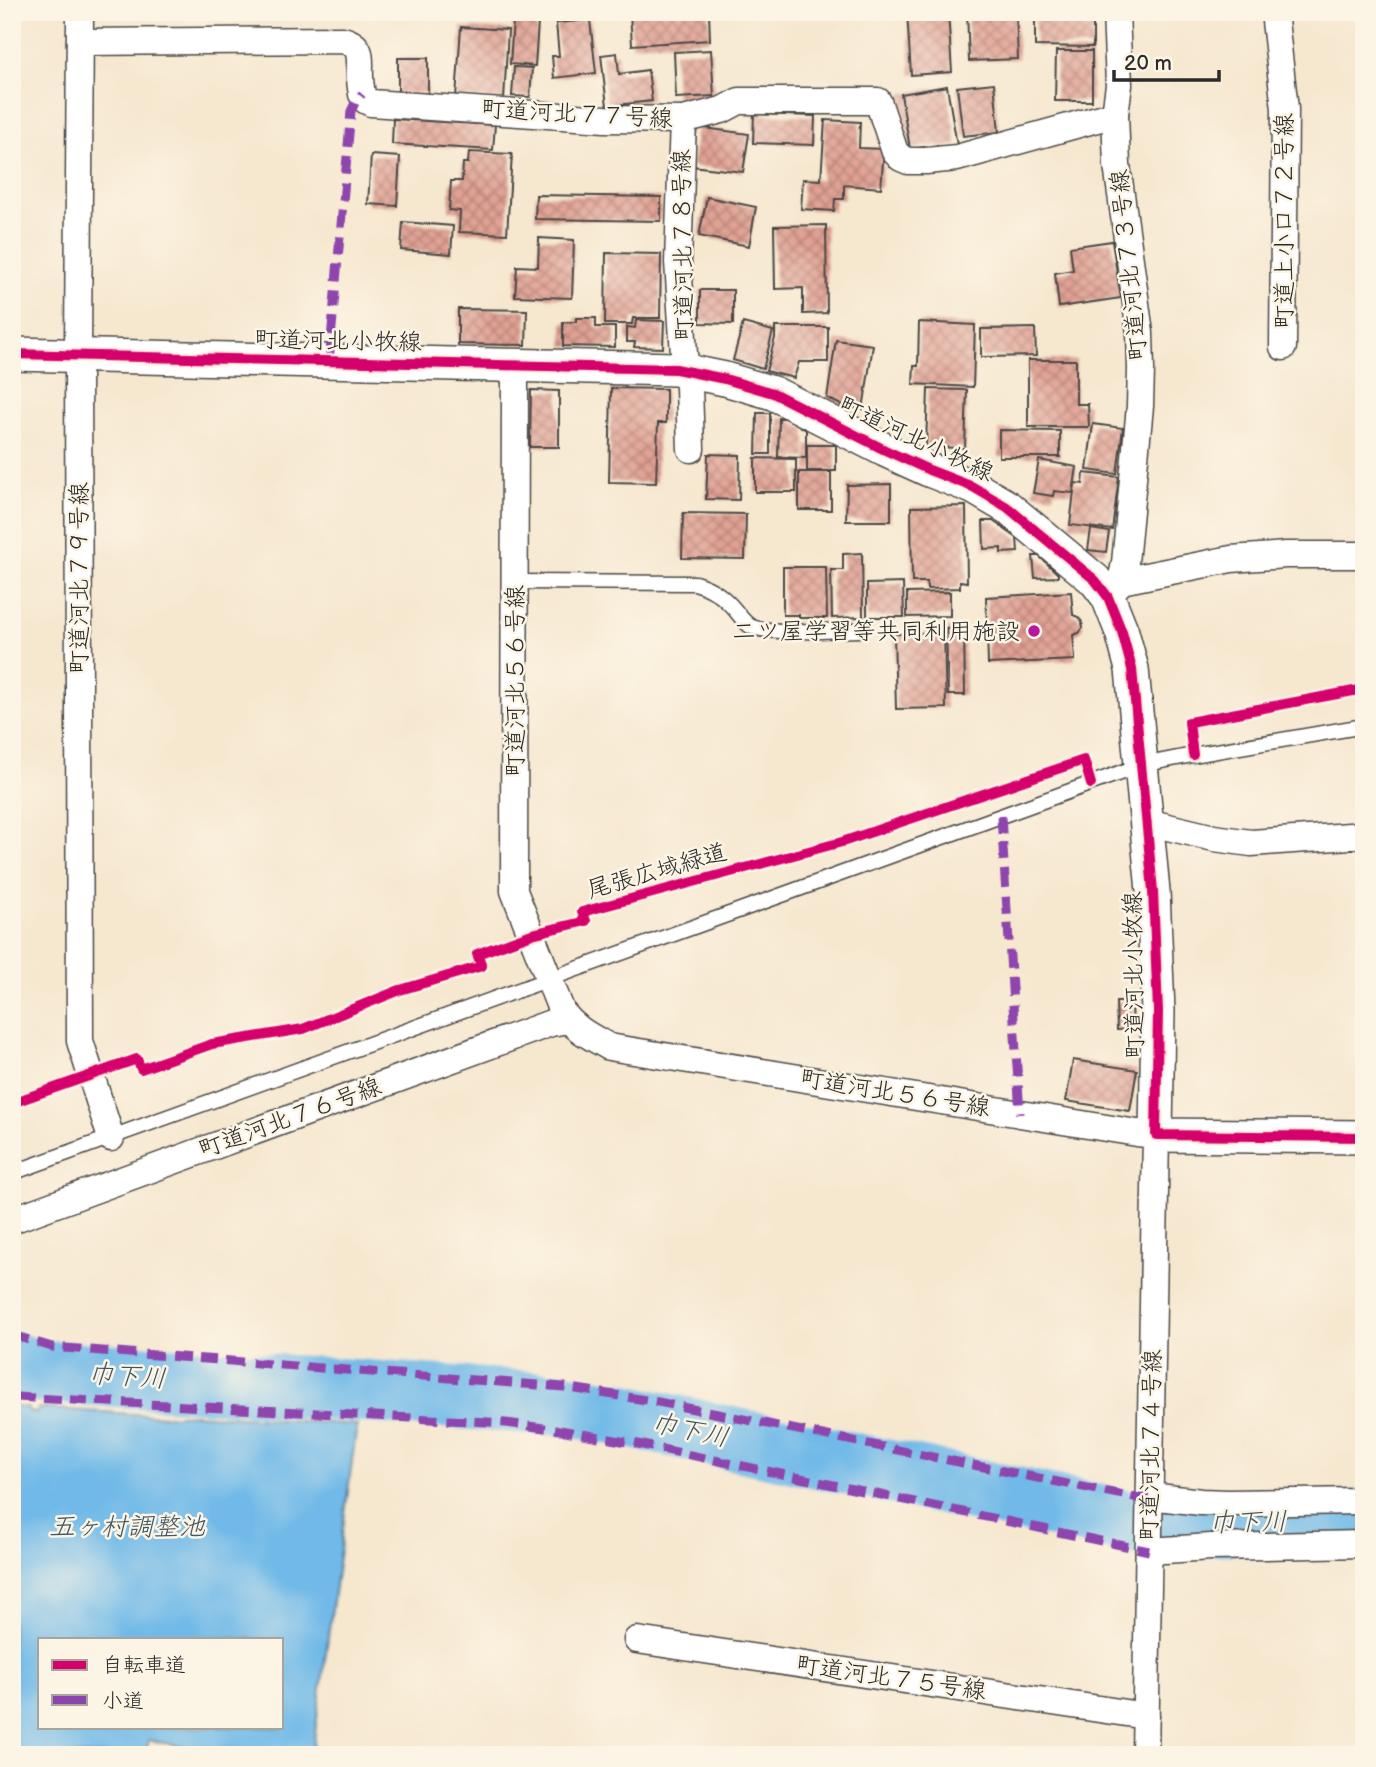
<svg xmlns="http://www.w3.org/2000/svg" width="1376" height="1767" viewBox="0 0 1376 1767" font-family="'Balsamiq Sans','Klee One',sans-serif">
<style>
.water{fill:#70b9e8;stroke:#4e728a;stroke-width:2;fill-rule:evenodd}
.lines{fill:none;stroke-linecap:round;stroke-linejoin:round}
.river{stroke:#70b9e8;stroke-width:63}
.building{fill:url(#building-cross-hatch)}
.service-casing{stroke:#494744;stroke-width:17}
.minor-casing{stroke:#494744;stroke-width:29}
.tertiary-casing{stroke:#494744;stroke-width:36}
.service{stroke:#fff;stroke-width:14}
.minor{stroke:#fff;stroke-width:26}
.tertiary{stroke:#fff;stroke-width:33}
.quiet{stroke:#8e44ad;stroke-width:9;stroke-dasharray:18 9;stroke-linecap:butt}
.cycleway-casing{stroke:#fcf5e5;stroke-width:15}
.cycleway{stroke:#d6006c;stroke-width:10}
.poi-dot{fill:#b5179e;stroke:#fcf5e5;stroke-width:2.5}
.labels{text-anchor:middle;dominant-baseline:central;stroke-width:5;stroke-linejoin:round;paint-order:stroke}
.street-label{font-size:24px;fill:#2b2b2b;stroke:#fcf5e5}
.poi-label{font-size:24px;fill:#2b2b2b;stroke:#fcf5e5;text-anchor:end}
.water-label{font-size:26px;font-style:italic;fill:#405664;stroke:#fcf5e5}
</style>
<defs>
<pattern id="building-cross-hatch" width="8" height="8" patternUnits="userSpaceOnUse" patternTransform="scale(1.75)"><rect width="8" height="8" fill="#e1a294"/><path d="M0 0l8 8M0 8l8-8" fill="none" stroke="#b78479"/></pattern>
</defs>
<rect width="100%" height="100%" fill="#fcf5e5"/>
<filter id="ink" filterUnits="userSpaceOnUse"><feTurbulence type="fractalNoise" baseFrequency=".0143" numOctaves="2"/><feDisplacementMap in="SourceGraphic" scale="14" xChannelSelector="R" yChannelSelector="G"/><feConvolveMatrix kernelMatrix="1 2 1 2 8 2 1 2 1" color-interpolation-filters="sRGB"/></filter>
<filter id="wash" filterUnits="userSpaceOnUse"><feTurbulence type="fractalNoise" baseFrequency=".00686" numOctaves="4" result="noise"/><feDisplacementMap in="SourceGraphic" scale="28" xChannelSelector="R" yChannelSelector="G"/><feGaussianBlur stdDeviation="1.57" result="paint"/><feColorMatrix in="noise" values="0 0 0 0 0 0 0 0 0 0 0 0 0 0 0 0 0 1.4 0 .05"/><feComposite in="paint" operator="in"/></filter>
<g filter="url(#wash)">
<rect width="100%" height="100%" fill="#f6e7cf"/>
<!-- water -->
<path class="water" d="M12 1403 18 1407 28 1408 29 1412 37 1413 38 1408 167 1416 194 1414 357 1425 312 1755H224L149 1740 145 1755H12ZM40 1639H282V1727H40Z"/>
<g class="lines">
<!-- river -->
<path class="river" d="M12 1363 36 1371 197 1380 567 1405 617 1414 1136 1524 1158 1525 1364 1522"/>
</g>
<g id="blocks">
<!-- building -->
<g class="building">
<path d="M630 12H709L710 40 632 45Z"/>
<path d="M859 12H902V16L859 15Z"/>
<path d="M907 12H948L952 72 911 75Z"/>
<path d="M967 12H1016L1018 59 969 61Z"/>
<path d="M1035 12H1093V47L1035 46Z"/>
<path d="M590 20 596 73 554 78 552 56H559L556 23Z"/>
<path d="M513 21 538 23 535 66 510 64Z"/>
<path d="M461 27 508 30 504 100 456 97Z"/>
<path d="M711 50 714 96 676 98 674 52Z"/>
<path d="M1056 51H1092V101H1055Z"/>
<path d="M617 53 619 74 648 70 652 101 607 106 601 55Z"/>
<rect x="398" y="58" width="30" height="35"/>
<path d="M514 67 532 68 530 97 512 96Z"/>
<path d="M994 83 999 132 963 136 957 87Z"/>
<path d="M947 86 957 145 939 148 938 145 910 149 901 94Z"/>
<path d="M754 114 815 116 814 145 753 143Z"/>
<path d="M393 119 495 125 493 150 392 144Z"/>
<path d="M825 120 860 122 859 148 884 149 881 188 844 185V199H835L834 211 801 209 803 179 821 180Z"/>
<path d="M697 127 749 134 743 172 692 166Z"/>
<path d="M469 152 512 154 507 234 459 232 460 211 449 210 451 181H462L463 163H468Z"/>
<path d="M371 155 400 157 397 206 368 204Z"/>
<path d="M536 195 661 197V221L535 219Z"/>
<path d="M707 197 756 207 749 246 699 236Z"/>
<path d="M403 222 453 226 451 254 401 250Z"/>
<path d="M826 225 827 313 803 314V288L775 289 774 226Z"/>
<path d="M539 238 574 240 572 298 515 296 517 266 538 267Z"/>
<path d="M1112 241 1121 298 1059 307 1055 273 1073 270 1070 247Z"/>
<path d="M606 253 661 254 660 318H633L632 324H605Z"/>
<path d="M700 290H733V324L700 323Z"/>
<path d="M458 309 527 310 526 345 458 344Z"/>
<path d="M576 318H596V327H615V347L563 346V322H576Z"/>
<path d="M636 320 664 321 663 348 634 347 635 342H627V327L635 328Z"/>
<path d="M919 322 975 325 973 387 913 384 914 366H918Z"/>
<path d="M743 323 773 331 763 369 733 360Z"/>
<path d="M775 327H828V362H799L794 378 766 371 775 338Z"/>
<path d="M1035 328 1036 356 981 357V329Z"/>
<path d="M836 340 873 345 863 409 841 405 827 398Z"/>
<path d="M1028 360H1076V404H1088L1089 427H1028Z"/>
<path d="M611 388 666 389V423H658L656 483 609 482Z"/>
<path d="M928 389 967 390 965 448 926 447Z"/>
<path d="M531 390 559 391V447H530Z"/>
<path d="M757 413H770V454H756Z"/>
<path d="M779 418H787L806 430V458L778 457Z"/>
<path d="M1093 424 1123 428 1117 474 1087 470Z"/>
<path d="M999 430 1060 431V457H999Z"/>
<rect x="807" y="445" width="29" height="26"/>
<path d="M708 454 740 455 739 500 706 499Z"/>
<path d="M755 458 796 459V492H755Z"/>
<path d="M1039 460 1077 467 1073 493 1054 491 1053 496 1033 493Z"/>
<rect x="799" y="472" width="32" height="38"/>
<path d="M1084 473 1119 477 1112 530 1070 525 1075 483 1083 484Z"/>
<path d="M891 484V521H846L847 485Z"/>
<path d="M966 506 967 582 960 581V588L927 589V582H912L911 507Z"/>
<path d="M683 513 746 514 745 559 682 558Z"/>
<path d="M983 521H993L1017 538 1018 552 1001 553V548L984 549Z"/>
<path d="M1091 529 1109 532 1106 552 1088 550Z"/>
<path d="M862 553 863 617 832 618 831 570H843V554Z"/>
<path d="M1033 556H1039L1058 574V577L1035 578Z"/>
<path d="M783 567H826L827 618H799V615H783Z"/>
<path d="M903 583 904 617H867V584Z"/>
<path d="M950 592V616L907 617V593Z"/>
<path d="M1071 592 1073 615 1078 617 1082 622 1083 628 1079 633 1073 635 1075 660 988 664 986 597Z"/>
<path d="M964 627 965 695H948L946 628Z"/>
<path d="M944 633 946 708 896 709 894 634Z"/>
<path d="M1116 1002H1132L1133 1029 1117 1030Z"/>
<path d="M1073 1060 1137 1070 1130 1111 1066 1101Z"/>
</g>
</g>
</g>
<g filter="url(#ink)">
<use href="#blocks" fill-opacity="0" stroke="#494744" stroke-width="2"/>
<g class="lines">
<!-- service casing -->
<g class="service-casing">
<g id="service">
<path d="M515 582 695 583C712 588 723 596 735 610 739 615 744 622 750 626 766 635 836 630 859 630"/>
<path d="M12 1173 1142 765 1193 755 1364 726"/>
</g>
</g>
<!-- minor casing -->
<g class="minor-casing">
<g id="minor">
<path d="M80 12 78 355 80 1041 111 1138"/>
<path d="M1274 12 1285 109 1283 347"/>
<path d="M80 42 343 40C365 46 359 60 360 77 360 83 361 88 362 94L365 100 371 103 605 119 683 120 722 110 739 101H878L895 152 901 158 908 161H926L957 158 1115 114"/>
<path d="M683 120 678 262 684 354 689 387 691 449"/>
<path d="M515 366 514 891 562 1012C576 1030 590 1036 609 1047L1137 1133 1156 1135 1145 1755"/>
<path d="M1121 581 1231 559 1286 555H1364"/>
<path d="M1108 597 1121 581 1125 563 1140 406 1141 369 1140 333 1117 165 1115 114 1119 85 1116 12"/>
<path d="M1147 822 1214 838 1251 843 1364 835"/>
<path d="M12 1220 551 1023 568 1020"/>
<path d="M1150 1496 1201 1502 1228 1503 1364 1501"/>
<path d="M1149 1551 1211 1547 1364 1544"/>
<path d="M637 1640 1146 1716"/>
</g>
</g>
<!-- tertiary casing -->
<g class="tertiary-casing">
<path id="tertiary" d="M12 354 676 369 725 379 773 393 885 450 929 470 973 487 1007 507 1095 580 1108 597 1122 632 1132 669 1153 891 1158 1011 1156 1135 1364 1137"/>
</g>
<!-- service -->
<use href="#service" class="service"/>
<!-- minor -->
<use href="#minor" class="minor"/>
<!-- tertiary -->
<use href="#tertiary" class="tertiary"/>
<!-- quiet -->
<g class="quiet">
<path d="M329 362 351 111 356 101 362 94"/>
<path d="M1001 816 1020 1114"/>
<path d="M12 1333 19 1337 52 1347 564 1387 658 1402 1138 1498 1150 1496"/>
<path d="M16 1397 506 1423 560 1430 638 1444 1149 1551"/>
</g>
<!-- cycleway casing -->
<g class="cycleway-casing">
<g id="cycleway">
<path d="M12 354 676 369 725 379 773 393 885 450 929 470 973 487 1007 507 1095 580 1108 597 1122 632 1132 669 1153 891 1158 1011 1156 1135 1364 1137"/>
<path d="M1193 755 1189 722 1364 689"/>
<path d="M12 1103 137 1059 141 1069 212 1044 303 1029 400 990 482 966 477 954 532 934 586 921 582 912 842 842 1084 760 1091 784"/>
</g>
</g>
<!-- cycleway -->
<use href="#cycleway" class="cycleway"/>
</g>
</g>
<!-- markers -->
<circle class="poi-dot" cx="1034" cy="631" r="7"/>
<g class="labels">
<!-- street labels -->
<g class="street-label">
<text transform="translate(577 114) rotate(3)">町道河北７７号線</text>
<text transform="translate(1284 221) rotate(-90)">町道上小口７２号線</text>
<text transform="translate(683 245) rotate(-91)">町道河北７８号線</text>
<text transform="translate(1129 265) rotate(-96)">町道河北７３号線</text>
<text transform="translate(338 341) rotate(1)">町道河北小牧線</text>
<text transform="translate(916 439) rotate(25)">町道河北小牧線</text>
<text transform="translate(79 578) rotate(-90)">町道河北７９号線</text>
<text transform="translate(515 681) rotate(-90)">町道河北５６号線</text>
<text transform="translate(657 871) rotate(-16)">尾張広域緑道</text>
<text transform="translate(1134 975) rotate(-91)">町道河北小牧線</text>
<text transform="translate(895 1093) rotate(9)">町道河北５６号線</text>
<text transform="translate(290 1118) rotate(-20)">町道河北７６号線</text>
<text transform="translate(1151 1445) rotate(-89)">町道河北７４号線</text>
<text transform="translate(891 1678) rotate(8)">町道河北７５号線</text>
</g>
<!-- poi labels -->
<g class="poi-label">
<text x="1020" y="631">二ツ屋学習等共同利用施設</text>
</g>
<!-- water labels -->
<g class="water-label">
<text transform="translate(127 1377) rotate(4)">巾下川</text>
<text transform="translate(690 1431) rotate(12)">巾下川</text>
<text transform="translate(1248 1523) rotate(-1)">巾下川</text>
<text x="127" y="1527">五ヶ村調整池</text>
</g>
</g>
<!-- margin -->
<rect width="1376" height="1767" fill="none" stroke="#fcf5e5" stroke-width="42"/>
<!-- legend -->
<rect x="38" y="1638" width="245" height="91" fill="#fcf5e5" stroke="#a8a49b" stroke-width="2"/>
<rect x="52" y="1660" width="35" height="10" fill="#d6006c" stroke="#a8a49b" stroke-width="2"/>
<text x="102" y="1672" font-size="21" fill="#2b2b2b">自転車道</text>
<rect x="52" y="1695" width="35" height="10" fill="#8e44ad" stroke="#a8a49b" stroke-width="2"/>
<text x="102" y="1708" font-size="21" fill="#2b2b2b">小道</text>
<!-- scale -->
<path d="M1114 70v10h105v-10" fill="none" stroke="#2b2b2b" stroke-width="3.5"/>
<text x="1124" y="70" font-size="21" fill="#2b2b2b" stroke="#fcf5e5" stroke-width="5" paint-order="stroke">20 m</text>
</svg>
